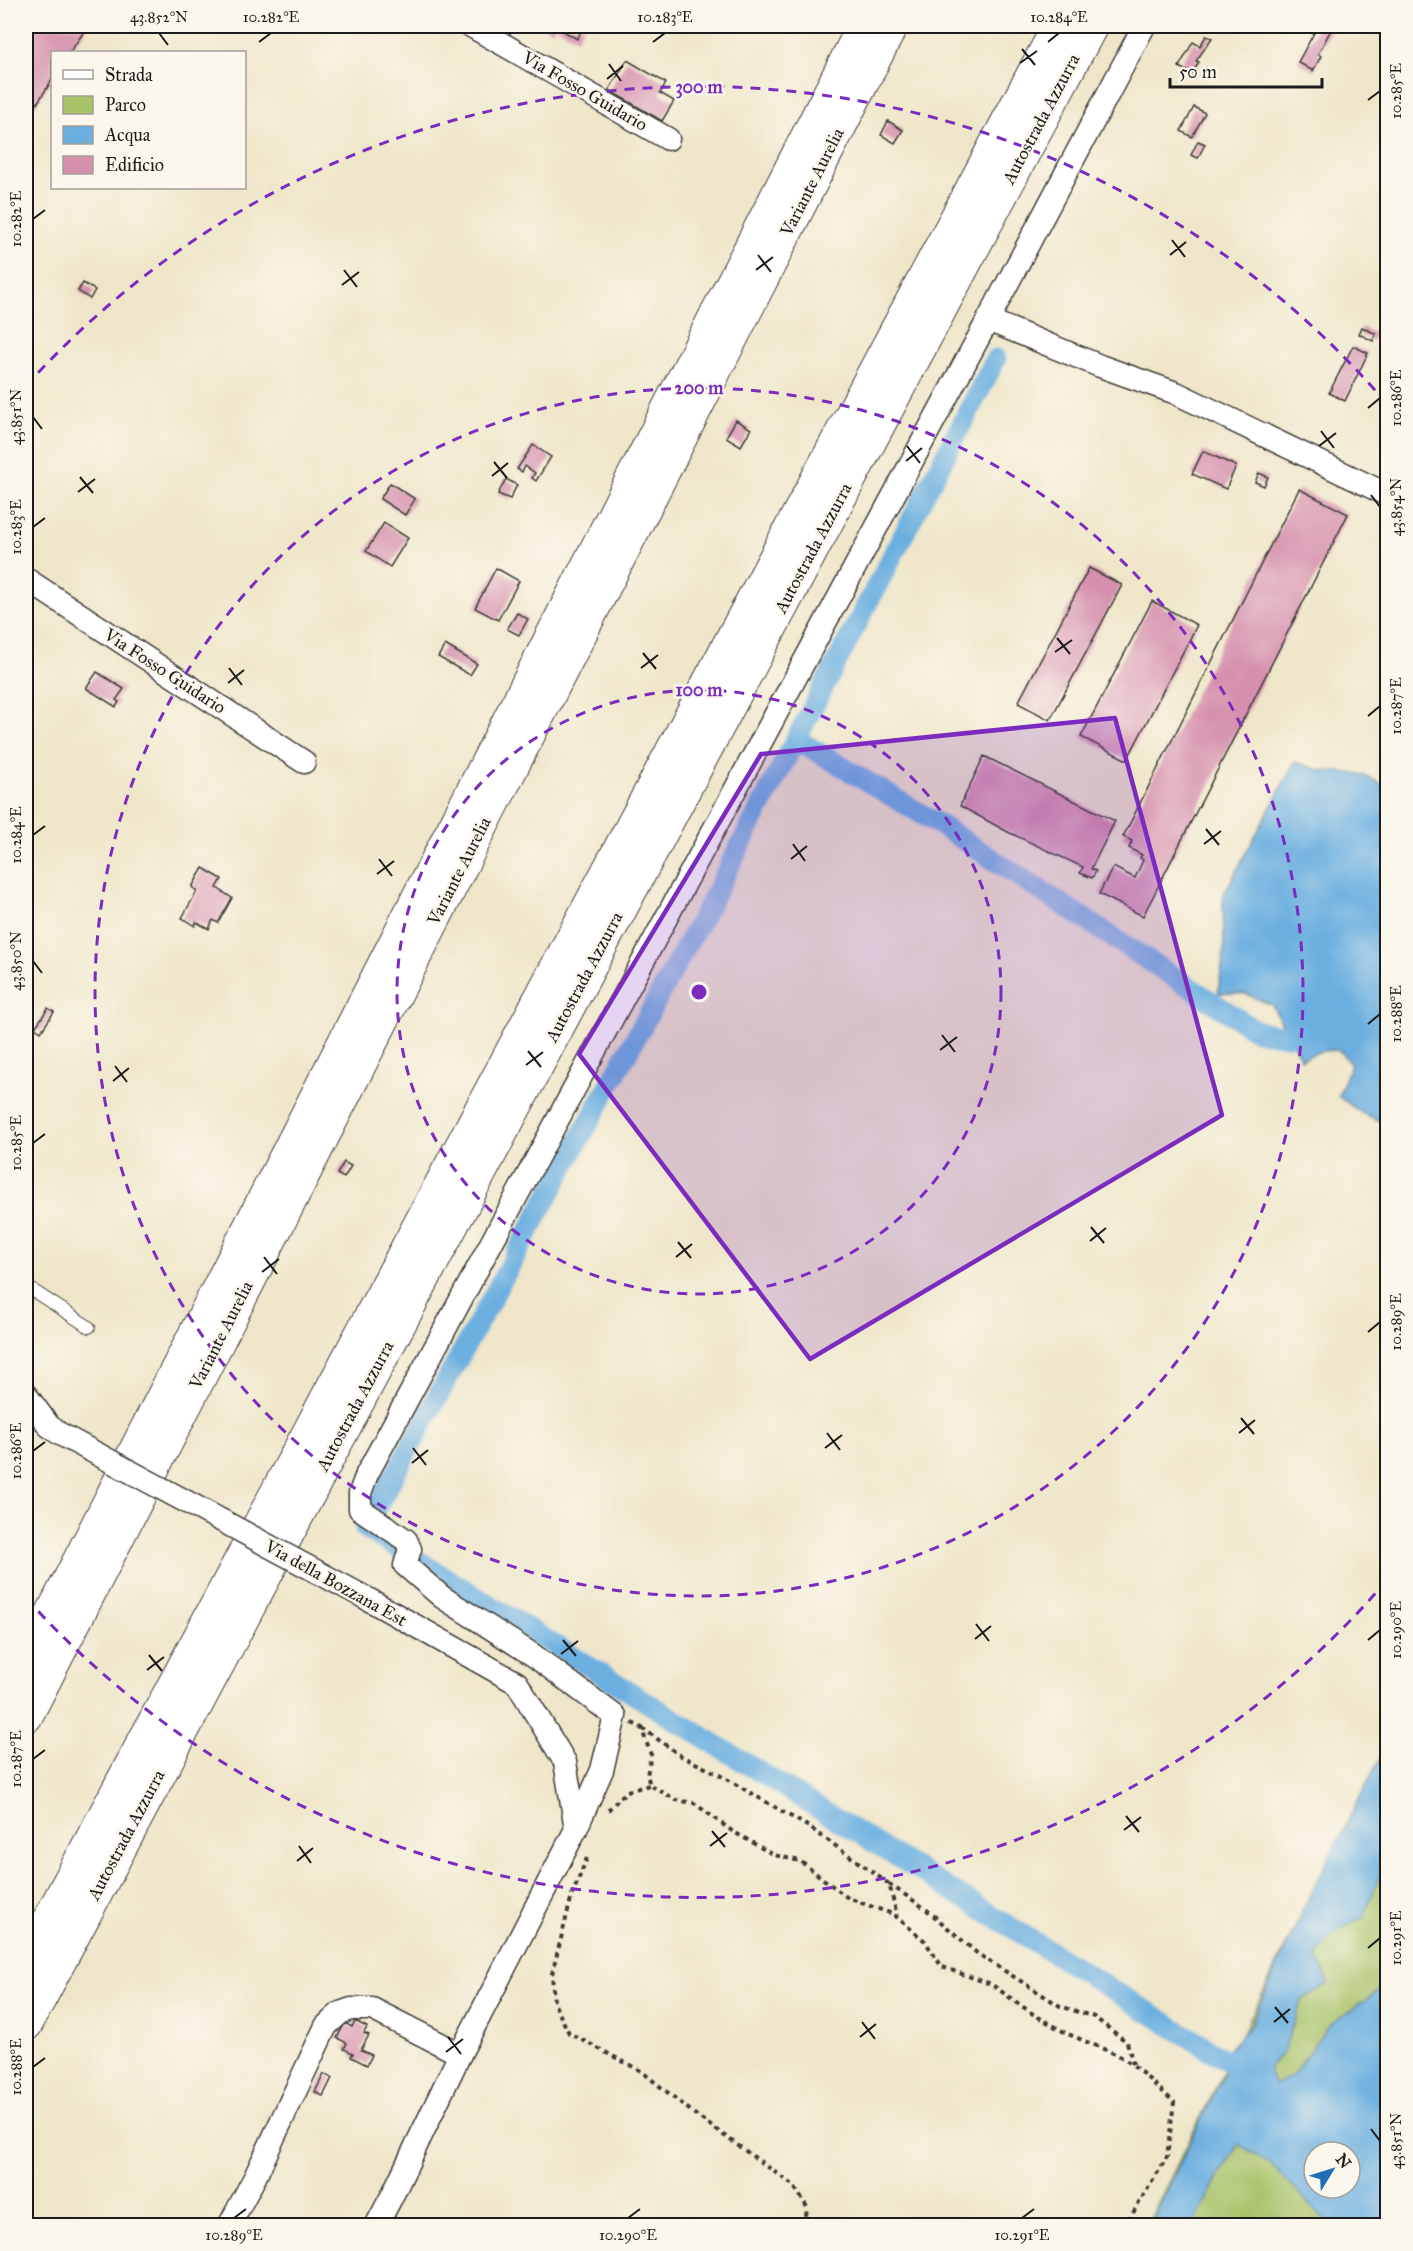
<svg xmlns="http://www.w3.org/2000/svg" width="1413" height="2251" viewBox="0 0 1413 2251" font-family="'IM FELL Great Primer',serif">
<style>
.green{fill:#a8c269;stroke:#626f42;stroke-width:1.5;fill-rule:evenodd}
.water{fill:#6aafe0;stroke:#43667e;stroke-width:1.5;fill-rule:evenodd}
.lines{fill:none;stroke-linecap:round;stroke-linejoin:round}
.canal{stroke:#6aafe0;stroke-width:21}
.building{fill:#d590ad}
.service-casing{stroke:#3c3a36;stroke-width:14}
.minor-casing{stroke:#3c3a36;stroke-width:25}
.trunk-casing{stroke:#3c3a36;stroke-width:35}
.motorway-casing{stroke:#3c3a36;stroke-width:35}
.path{stroke:#3c3a36;stroke-width:4;stroke-dasharray:4.5 4.5;stroke-linecap:butt}
.service{stroke:#fff;stroke-width:12}
.minor{stroke:#fff;stroke-width:22}
.trunk{stroke:#fff;stroke-width:33}
.motorway{stroke:#fff;stroke-width:33}
.minor-bridge-casing{stroke:#3c3a36;stroke-width:25;stroke-linecap:butt}
.minor-bridge{stroke:#fff;stroke-width:22}
.marked{fill:#7b2cbf;fill-opacity:0.2;stroke:#7b2cbf;stroke-width:4.5;stroke-linejoin:round}
.ticks{fill:none;stroke:#1c1c1c;stroke-width:2}
.ring{fill:none;stroke:#7b2cbf;stroke-width:3;stroke-dasharray:10 8}
.labels{text-anchor:middle;dominant-baseline:central;stroke-width:5;stroke-linejoin:round;paint-order:stroke}
.street-label{font-size:18px;fill:#1c1c1c;stroke:#fbf7ec}
.centre{fill:#7b2cbf;stroke:#fbf7ec;stroke-width:3}
.ring-label{font-size:18px;text-anchor:middle;font-weight:bold;fill:#7b2cbf;stroke:#fbf7ec;stroke-width:5;stroke-linejoin:round;paint-order:stroke}
.neatline{fill:none;stroke:#1c1c1c;stroke-width:2}
.ticks-label{font-size:15px;text-anchor:middle;fill:#1c1c1c}
</style>
<rect width="100%" height="100%" fill="#fbf7ec"/>
<filter id="ink" filterUnits="userSpaceOnUse"><feTurbulence type="fractalNoise" baseFrequency=".0167" numOctaves="2"/><feDisplacementMap in="SourceGraphic" scale="12" xChannelSelector="R" yChannelSelector="G"/><feConvolveMatrix kernelMatrix="1 2 1 2 8 2 1 2 1" color-interpolation-filters="sRGB"/></filter>
<filter id="wash" filterUnits="userSpaceOnUse"><feTurbulence type="fractalNoise" baseFrequency=".008" numOctaves="4" result="noise"/><feDisplacementMap in="SourceGraphic" scale="24" xChannelSelector="R" yChannelSelector="G"/><feGaussianBlur stdDeviation="1.35" result="paint"/><feColorMatrix in="noise" values="0 0 0 0 0 0 0 0 0 0 0 0 0 0 0 0 0 1.4 0 .05"/><feComposite in="paint" operator="in"/></filter>
<g filter="url(#wash)">
<rect width="100%" height="100%" fill="#efe6c9"/>
<!-- green -->
<path class="green" d="M1387 1744V2225H1147ZM1314 2152H1350V2188H1314Z"/>
<!-- water -->
<g class="water">
<path d="M1295 762 1319 770 1360 774 1387 786V1124L1362 1113 1338 1096 1351 1065 1339 1050 1321 1051 1301 1059 1272 1005 1246 994 1218 993 1224 952 1223 896Z"/>
<path d="M1387 1745V1855L1364 1917 1333 1933 1316 1956 1329 1983 1302 2000 1283 2052 1269 2068 1274 2085 1292 2076 1329 2025 1387 1986V2225H1330L1269 2163 1238 2144 1218 2177 1194 2225H1150L1224 2073 1229 2049 1250 2026 1310 1895ZM1314 2152H1350V2188H1314Z"/>
</g>
<g class="lines">
<!-- canal -->
<g class="canal">
<path d="M996 359 710 903 365 1528 1226 2060"/>
<path d="M796 739 943 827 1257 1031 1287 1036"/>
</g>
</g>
<g id="blocks">
<!-- building -->
<g class="building">
<path d="M26 26H88L70 52H52V80L26 121Z"/>
<path d="M543 26H584L577 39 555 26 552 31Z"/>
<path d="M1318 26H1333L1318 54 1321 56 1313 71 1298 62Z"/>
<path d="M1206 36 1212 38 1196 61 1199 62 1192 74 1179 67 1193 42 1200 46Z"/>
<path d="M627 60 666 83 660 93 674 101 662 121 609 90Z"/>
<path d="M1194 107 1205 113 1192 137 1181 131Z"/>
<path d="M888 121 903 130 895 143 881 135Z"/>
<path d="M1198 141 1205 144 1198 158 1191 155Z"/>
<path d="M83 283 95 290 90 299 78 291Z"/>
<path d="M1362 327 1376 334 1373 341 1359 334Z"/>
<path d="M1353 346 1368 353 1345 401 1329 393Z"/>
<path d="M736 420 751 429 741 446 726 437Z"/>
<path d="M533 445 551 457 536 481 532 478 535 473 525 466 522 472 517 469Z"/>
<path d="M1203 451 1236 466 1226 489 1192 474Z"/>
<path d="M1259 473 1268 477 1264 486 1255 482Z"/>
<path d="M506 479 517 485 510 499 498 494Z"/>
<path d="M390 483 415 499 405 515 380 499Z"/>
<path d="M1299 489 1348 514 1143 916 1099 894 1113 867 1135 878 1143 860 1140 858 1142 855 1129 848 1132 841 1123 837Z"/>
<path d="M384 523 408 538 390 567 366 551Z"/>
<path d="M496 568 519 581 498 620 475 608Z"/>
<path d="M1089 568 1122 585 1050 720 1018 703Z"/>
<path d="M1152 601 1197 625 1127 760 1081 737Z"/>
<path d="M517 613 528 619 519 635 507 629Z"/>
<path d="M445 645 477 664 470 675 438 657Z"/>
<path d="M97 672 124 689 116 700 119 702 116 707 86 688Z"/>
<path d="M984 756 1115 821 1091 869 1096 871 1092 878 1080 873 1083 867 1008 832 960 806Z"/>
<path d="M203 868 222 879 217 888 232 898 218 923 213 920 209 929 196 922 195 926 182 918 197 891 192 887Z"/>
<path d="M48 1008 54 1012 41 1032 35 1028Z"/>
<path d="M344 1162 351 1166 344 1178 337 1174Z"/>
<path d="M355 2021 367 2027 364 2033 369 2035 361 2050 372 2055 367 2065 351 2057 353 2053 344 2049 347 2043 337 2038 345 2023 352 2027Z"/>
<path d="M324 2074 332 2078 323 2096 315 2092Z"/>
</g>
</g>
</g>
<g filter="url(#ink)">
<use href="#blocks" fill-opacity="0" stroke="#3c3a36" stroke-width="1.5"/>
<g class="lines">
<!-- service casing -->
<g class="service-casing">
<path id="service" d="M26 1286 89 1327"/>
</g>
<!-- minor casing -->
<g class="minor-casing">
<g id="minor">
<path d="M471 26 668 139"/>
<path d="M1144 26 988 320 1100 366 1176 393 1388 495"/>
<path d="M26 579 304 762"/>
<path d="M26 1395 49 1426"/>
<path d="M366 1598 517 1683 565 1762 576 1829"/>
<path d="M229 2226 255 2177 326 2026 340 2013 351 2009H372L460 2054 576 1829 602 1770 615 1716 533 1655 442 1597 405 1565 410 1549 406 1540 360 1509V1493L367 1474 988 320"/>
<path d="M376 2226 392 2196 460 2054"/>
</g>
</g>
<!-- trunk casing -->
<g class="trunk-casing">
<g id="trunk">
<path d="M26 1665 864 26"/>
<path d="M26 1716 891 26"/>
</g>
</g>
<!-- motorway casing -->
<g class="motorway-casing">
<g id="motorway">
<path d="M26 1963 1059 26"/>
<path d="M26 2024 1091 26"/>
</g>
</g>
<!-- path -->
<g class="path">
<path d="M632 1723 641 1727 651 1755 647 1775 650 1785 676 1800 694 1803 732 1831 774 1855 800 1861 848 1898 893 1914 925 1941 942 1967 991 1984 1033 2014 1068 2034 1118 2055 1133 2065 1174 2102 1167 2157 1125 2226"/>
<path d="M642 1728 681 1756 718 1774 809 1827 889 1884 897 1915"/>
<path d="M608 1810 627 1791 650 1785"/>
<path d="M587 1858 572 1895 552 1974 554 2003 569 2033 641 2071 697 2116 793 2185 807 2207 805 2226"/>
<path d="M889 1884 926 1909 978 1954 1060 2006 1094 2017 1127 2042 1133 2064"/>
</g>
<!-- service -->
<use href="#service" class="service"/>
<!-- minor -->
<use href="#minor" class="minor"/>
<!-- trunk -->
<use href="#trunk" class="trunk"/>
<!-- motorway -->
<use href="#motorway" class="motorway"/>
<!-- minor-bridge casing -->
<g class="minor-bridge-casing">
<path id="minor-bridge" d="M49 1426 60 1434 366 1598"/>
</g>
<!-- minor-bridge -->
<use href="#minor-bridge" class="minor-bridge"/>
</g>
</g>
<!-- marked area -->
<path class="marked" d="M1115 718 1222 1115 810 1359 579 1054 761 754Z"/>
<!-- ticks -->
<path class="ticks" d="M159 33 168 45M259 42 271 33M653 42 665 33M1048 42 1059 33M1022 49 1035 65M1020 63 1037 51M609 64 621 81M607 79 623 66M1368 100 1380 91M33 219 45 210M1172 240 1185 257M758 255 771 272M1170 255 1186 242M344 270 357 287M756 270 773 257M342 285 359 272M1368 408 1380 398M33 417 42 429M1321 431 1334 448M907 446 920 463M1319 446 1336 433M906 461 922 448M494 462 507 478M492 476 508 463M80 477 93 493M78 492 95 479M1371 495 1380 507M33 527 45 518M1057 638 1070 654M1055 652 1072 640M643 653 656 669M229 668 242 685M641 668 658 655M228 683 244 670M1368 716 1380 706M1206 829 1219 845M33 835 45 826M793 844 805 861M1204 844 1221 831M379 859 392 876M791 859 807 846M377 874 394 861M33 961 42 973M1368 1024 1380 1014M942 1035 955 1052M940 1050 957 1037M528 1051 541 1067M526 1065 543 1052M115 1066 127 1082M113 1081 129 1068M33 1143 45 1134M1091 1227 1104 1243M1090 1241 1106 1228M678 1242 691 1258M264 1257 277 1274M676 1257 692 1244M262 1272 279 1259M1368 1332 1380 1322M1241 1418 1254 1434M827 1433 840 1450M1239 1433 1255 1420M413 1448 426 1465M825 1448 842 1435M33 1451 45 1442M412 1463 428 1450M976 1624 989 1641M975 1639 991 1626M563 1640 576 1656M1368 1640 1380 1630M561 1654 578 1641M149 1655 162 1671M147 1670 164 1657M33 1759 45 1750M1126 1816 1139 1832M1124 1830 1141 1817M712 1831 725 1847M299 1846 311 1863M710 1846 727 1833M297 1861 313 1848M1368 1948 1380 1938M1275 2007 1288 2023M862 2022 875 2039M1274 2022 1290 2009M448 2037 461 2054M860 2037 876 2024M446 2052 463 2039M33 2067 45 2058M1371 2129 1380 2141M234 2218 246 2209M628 2218 640 2209M1022 2218 1034 2209"/>
<!-- distance rings -->
<g class="ring">
<circle cx="699" cy="992" r="302"/>
<circle cx="699" cy="992" r="604"/>
<path d="M1387 1580A905 905 0 0 1 26 1598M26 386A905 905 0 0 1 1387 404"/>
</g>
<g class="labels">
<!-- street labels -->
<g class="street-label">
<text transform="translate(585 91) rotate(30)">Via Fosso Guidario</text>
<text transform="translate(1041 119) rotate(-62)">Autostrada Azzurra</text>
<text transform="translate(812 182) rotate(-63)">Variante Aurelia</text>
<text transform="translate(813 548) rotate(-62)">Autostrada Azzurra</text>
<text transform="translate(165 671) rotate(33)">Via Fosso Guidario</text>
<text transform="translate(459 871) rotate(-63)">Variante Aurelia</text>
<text transform="translate(584 977) rotate(-62)">Autostrada Azzurra</text>
<text transform="translate(221 1335) rotate(-63)">Variante Aurelia</text>
<text transform="translate(355 1406) rotate(-62)">Autostrada Azzurra</text>
<text transform="translate(336 1583) rotate(29)">Via della Bozzana Est</text>
<text transform="translate(126 1835) rotate(-62)">Autostrada Azzurra</text>
</g>
</g>
<circle cx="699" cy="992" r="9" class="centre"/>
<g class="ring-label">
<text x="699" y="93">300 m</text>
<text x="699" y="394">200 m</text>
<text x="699" y="696">100 m</text>
</g>
<!-- margin -->
<rect width="1413" height="2251" fill="none" stroke="#fbf7ec" stroke-width="66"/>
<!-- legend -->
<rect x="51" y="51" width="195" height="138" fill="#fbf7ec" stroke="#a29f99" stroke-width="1.5"/>
<rect x="63" y="70" width="30" height="9" fill="#ffffff" stroke="#a29f99" stroke-width="1.5"/>
<text x="105" y="81" font-size="18" fill="#1c1c1c">Strada</text>
<rect x="63" y="96" width="30" height="18" fill="#a8c269" stroke="#a29f99" stroke-width="1.5"/>
<text x="105" y="111" font-size="18" fill="#1c1c1c">Parco</text>
<rect x="63" y="126" width="30" height="18" fill="#6aafe0" stroke="#a29f99" stroke-width="1.5"/>
<text x="105" y="141" font-size="18" fill="#1c1c1c">Acqua</text>
<rect x="63" y="156" width="30" height="18" fill="#d590ad" stroke="#a29f99" stroke-width="1.5"/>
<text x="105" y="171" font-size="18" fill="#1c1c1c">Edificio</text>
<!-- north arrow -->
<g transform="translate(1332 2170) rotate(52)"><circle r="28" fill="#fbf7ec" stroke="#a29f99" stroke-width="1.5"/>
<path d="M0-4.5L10 22L0 15L-10 22Z" fill="#1f6fb2"/>
<text y="-9" font-size="16" font-weight="bold" text-anchor="middle" fill="#1c1c1c">N</text>
</g>
<!-- scale -->
<path d="M1170 78v9h152v-9" fill="none" stroke="#1c1c1c" stroke-width="3"/>
<text x="1179" y="78" font-size="18" fill="#1c1c1c" stroke="#fbf7ec" stroke-width="4.5" paint-order="stroke">50 m</text>
<rect x="33" y="33" width="1347" height="2185" class="neatline"/>
<g class="ticks-label">
<text x="159" y="22">43.852°N</text>
<text x="271" y="22">10.282°E</text>
<text x="665" y="22">10.283°E</text>
<text x="1059" y="22">10.284°E</text>
<text transform="translate(1396 91) rotate(-90)" y="5">10.285°E</text>
<text transform="translate(16 219) rotate(-90)" y="5">10.282°E</text>
<text transform="translate(1396 398) rotate(-90)" y="5">10.286°E</text>
<text transform="translate(16 417) rotate(-90)" y="5">43.851°N</text>
<text transform="translate(1396 507) rotate(-90)" y="5">43.854°N</text>
<text transform="translate(16 527) rotate(-90)" y="5">10.283°E</text>
<text transform="translate(1396 706) rotate(-90)" y="5">10.287°E</text>
<text transform="translate(16 835) rotate(-90)" y="5">10.284°E</text>
<text transform="translate(16 961) rotate(-90)" y="5">43.850°N</text>
<text transform="translate(1396 1014) rotate(-90)" y="5">10.288°E</text>
<text transform="translate(16 1143) rotate(-90)" y="5">10.285°E</text>
<text transform="translate(1396 1322) rotate(-90)" y="5">10.289°E</text>
<text transform="translate(16 1451) rotate(-90)" y="5">10.286°E</text>
<text transform="translate(1396 1630) rotate(-90)" y="5">10.290°E</text>
<text transform="translate(16 1759) rotate(-90)" y="5">10.287°E</text>
<text transform="translate(1396 1938) rotate(-90)" y="5">10.291°E</text>
<text transform="translate(16 2067) rotate(-90)" y="5">10.288°E</text>
<text transform="translate(1396 2141) rotate(-90)" y="5">43.851°N</text>
<text x="234" y="2240">10.289°E</text>
<text x="628" y="2240">10.290°E</text>
<text x="1022" y="2240">10.291°E</text>
</g>
</svg>
